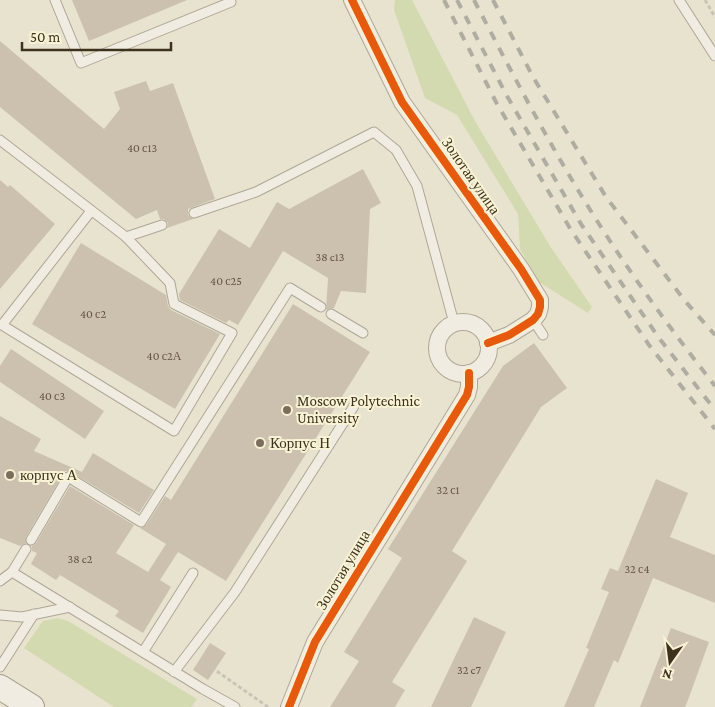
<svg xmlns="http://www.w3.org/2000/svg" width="715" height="707" viewBox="0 0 715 707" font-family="'Crimson Pro',serif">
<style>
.green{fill:#d4daaf}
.building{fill:#ccc1af}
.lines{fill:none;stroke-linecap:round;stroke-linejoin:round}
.service-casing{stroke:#ada797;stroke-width:11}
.minor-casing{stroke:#ada797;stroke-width:18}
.secondary-casing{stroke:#9d9787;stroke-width:26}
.path{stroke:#c8c4b7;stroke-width:3;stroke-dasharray:4 2.5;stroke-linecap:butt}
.service{stroke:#f0ece1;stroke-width:9}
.minor{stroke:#f0ece1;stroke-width:16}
.secondary{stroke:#f0ece1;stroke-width:24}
.rail{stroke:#afaca1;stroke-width:4;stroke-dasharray:9 9;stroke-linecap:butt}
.cycleway-casing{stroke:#f9f3d5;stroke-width:11}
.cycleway{stroke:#e8590c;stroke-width:8}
.poi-dot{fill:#7a6f5c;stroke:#f9f3d5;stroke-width:2}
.labels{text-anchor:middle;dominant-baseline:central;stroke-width:4;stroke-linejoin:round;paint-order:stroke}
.number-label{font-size:12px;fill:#625542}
.street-label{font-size:15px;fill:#3e311e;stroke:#f9f3d5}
.poi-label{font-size:15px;fill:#3e311e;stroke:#f9f3d5;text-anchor:start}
</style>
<rect width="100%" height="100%" fill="#e8e3ce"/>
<!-- green -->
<g class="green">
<path d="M395 0H412L476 123 550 246 592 307 588 313 539 282 520 249 518 214 457 115 425 98 394 10Z"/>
<path d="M58 618 68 621 197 699 191 707H114L24 648 43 621Z"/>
</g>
<!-- building -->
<g class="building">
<path d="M72 0H187L89 41Z"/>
<path d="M0 41 104 129 120 109 114 92 146 81 150 91 173 83 215 199 188 209V215L193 219 167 228 168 223 164 219H160L157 210 136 219 0 107Z"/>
<path d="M363 169 381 203 370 209 366 293 341 291 334 308 326 310 328 278 283 251 238 325 229 320 226 323 180 300 179 294 219 229 250 248 277 202 289 209Z"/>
<path d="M0 180 8 187 10 185 55 224 0 289Z"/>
<path d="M81 243 166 295 168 306 171 310 220 334 175 409 32 324Z"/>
<path d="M293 304 370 352 226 581 178 552 160 580 171 587 143 633 115 616 119 611 60 575 56 580 31 564 37 553 32 551V546L36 543 70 486 134 525 116 553 148 572 166 544 140 528 146 525 165 496 171 500Z"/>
<path d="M534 343 567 388 541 407 452 551 467 561 392 682 405 690 395 707H330L359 661 344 652 402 558 388 549 503 366Z"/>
<path d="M11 349 104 411 85 439 0 382V366Z"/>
<path d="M0 416 41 439 34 451 82 472 93 453 154 490 139 513 71 472 65 471 26 537V543L20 546 0 538Z"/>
<path d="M656 479 688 493 670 537 715 555V603L653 578 618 663 614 660 594 707H564L589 649 586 648 609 592 601 589 610 568 618 571Z"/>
<path d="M474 617 506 632 471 707H431Z"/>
<path d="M671 628 709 642 688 700 685 707H640Z"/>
<path d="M210 643 226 653 208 680 193 670Z"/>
</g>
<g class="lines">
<!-- service casing -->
<g class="service-casing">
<g id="service">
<path d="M55 0 81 63 231 2 230 0"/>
<path d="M679 0 715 56"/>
<path d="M0 140 126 237 170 283 174 304 232 333 174 431 2 325 91 211"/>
<path d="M194 213 256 192 374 132 396 150 417 186 454 323"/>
<path d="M126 237 162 225"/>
<path d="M331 314 363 333"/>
<path d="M533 320 543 335"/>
<path d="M31 540 68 477 141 522 290 288 321 307"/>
<path d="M12 572 203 689 235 707"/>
<path d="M0 581 12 572 26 549"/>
<path d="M0 615 22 617 70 607"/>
<path d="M143 652 193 573"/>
<path d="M0 667 34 614"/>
<path d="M174 672 235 592 354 406"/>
</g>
</g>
<!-- minor casing -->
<g class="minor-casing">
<g id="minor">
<path d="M352 0 402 102 521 269 540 300V307L538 314 533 320 509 335 488 343"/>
<circle cx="463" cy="348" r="26"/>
<path d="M289 707 315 642 467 395 469 387V373"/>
</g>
</g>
<!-- secondary casing -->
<g class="secondary-casing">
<path id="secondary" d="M0 687 32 707"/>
</g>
<!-- path -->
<g class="path">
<path d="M705 0 715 17"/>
<path d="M201 660 268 707"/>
</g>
<!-- service -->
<use href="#service" class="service"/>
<!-- minor -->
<use href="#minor" class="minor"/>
<!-- secondary -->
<use href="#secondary" class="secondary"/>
<!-- rail -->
<g class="rail">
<path d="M444 0 496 102 571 230 649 345 715 429"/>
<path d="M457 0 507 96 581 224 659 338 715 410"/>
<path d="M474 0C512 73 550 146 594 216 631 275 672 331 715 386"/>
<path d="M493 0 533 77 606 197 685 301 715 335"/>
</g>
<!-- cycleway casing -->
<g class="cycleway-casing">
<g id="cycleway">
<path d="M352 0 402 102 521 269 540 300V307L538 314 533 320 509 335 488 343"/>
<path d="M289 707 315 642 467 395 469 387V373"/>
</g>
</g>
<!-- cycleway -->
<use href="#cycleway" class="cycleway"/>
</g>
<!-- markers -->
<g class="poi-dot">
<circle cx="287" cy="410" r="5"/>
<circle cx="260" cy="443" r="5"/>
<circle cx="10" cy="475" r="5"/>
</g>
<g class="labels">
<!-- number labels -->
<g class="number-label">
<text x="142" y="148">40 с13</text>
<text x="330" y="257">38 c13</text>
<text x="226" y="281">40 с25</text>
<text x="93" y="314">40 с2</text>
<text x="164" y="356">40 с2А</text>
<text x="52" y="396">40 с3</text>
<text x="448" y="490">32 с1</text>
<text x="80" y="559">38 c2</text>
<text x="637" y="569">32 с4</text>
<text x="469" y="670">32 c7</text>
</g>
<!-- street labels -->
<g class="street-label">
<text transform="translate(471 176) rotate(55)">Золотая улица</text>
<text transform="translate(343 570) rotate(-59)">Золотая улица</text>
</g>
<!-- poi labels -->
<g class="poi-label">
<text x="297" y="401">Moscow Polytechnic<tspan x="297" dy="17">University</tspan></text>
<text x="270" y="443">Корпус Н</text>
<text x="20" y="475">корпус А</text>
</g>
</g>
<!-- north arrow -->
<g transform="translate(670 662) rotate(194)" stroke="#f9f3d5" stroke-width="4" paint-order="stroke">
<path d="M0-4L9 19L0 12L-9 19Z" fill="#3e311e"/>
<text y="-8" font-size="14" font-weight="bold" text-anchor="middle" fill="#3e311e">N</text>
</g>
<!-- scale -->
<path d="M22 42v8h149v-8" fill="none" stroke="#3e311e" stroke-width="2.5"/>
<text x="30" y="42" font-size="15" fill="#3e311e" stroke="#f9f3d5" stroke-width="4" paint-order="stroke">50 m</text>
</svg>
